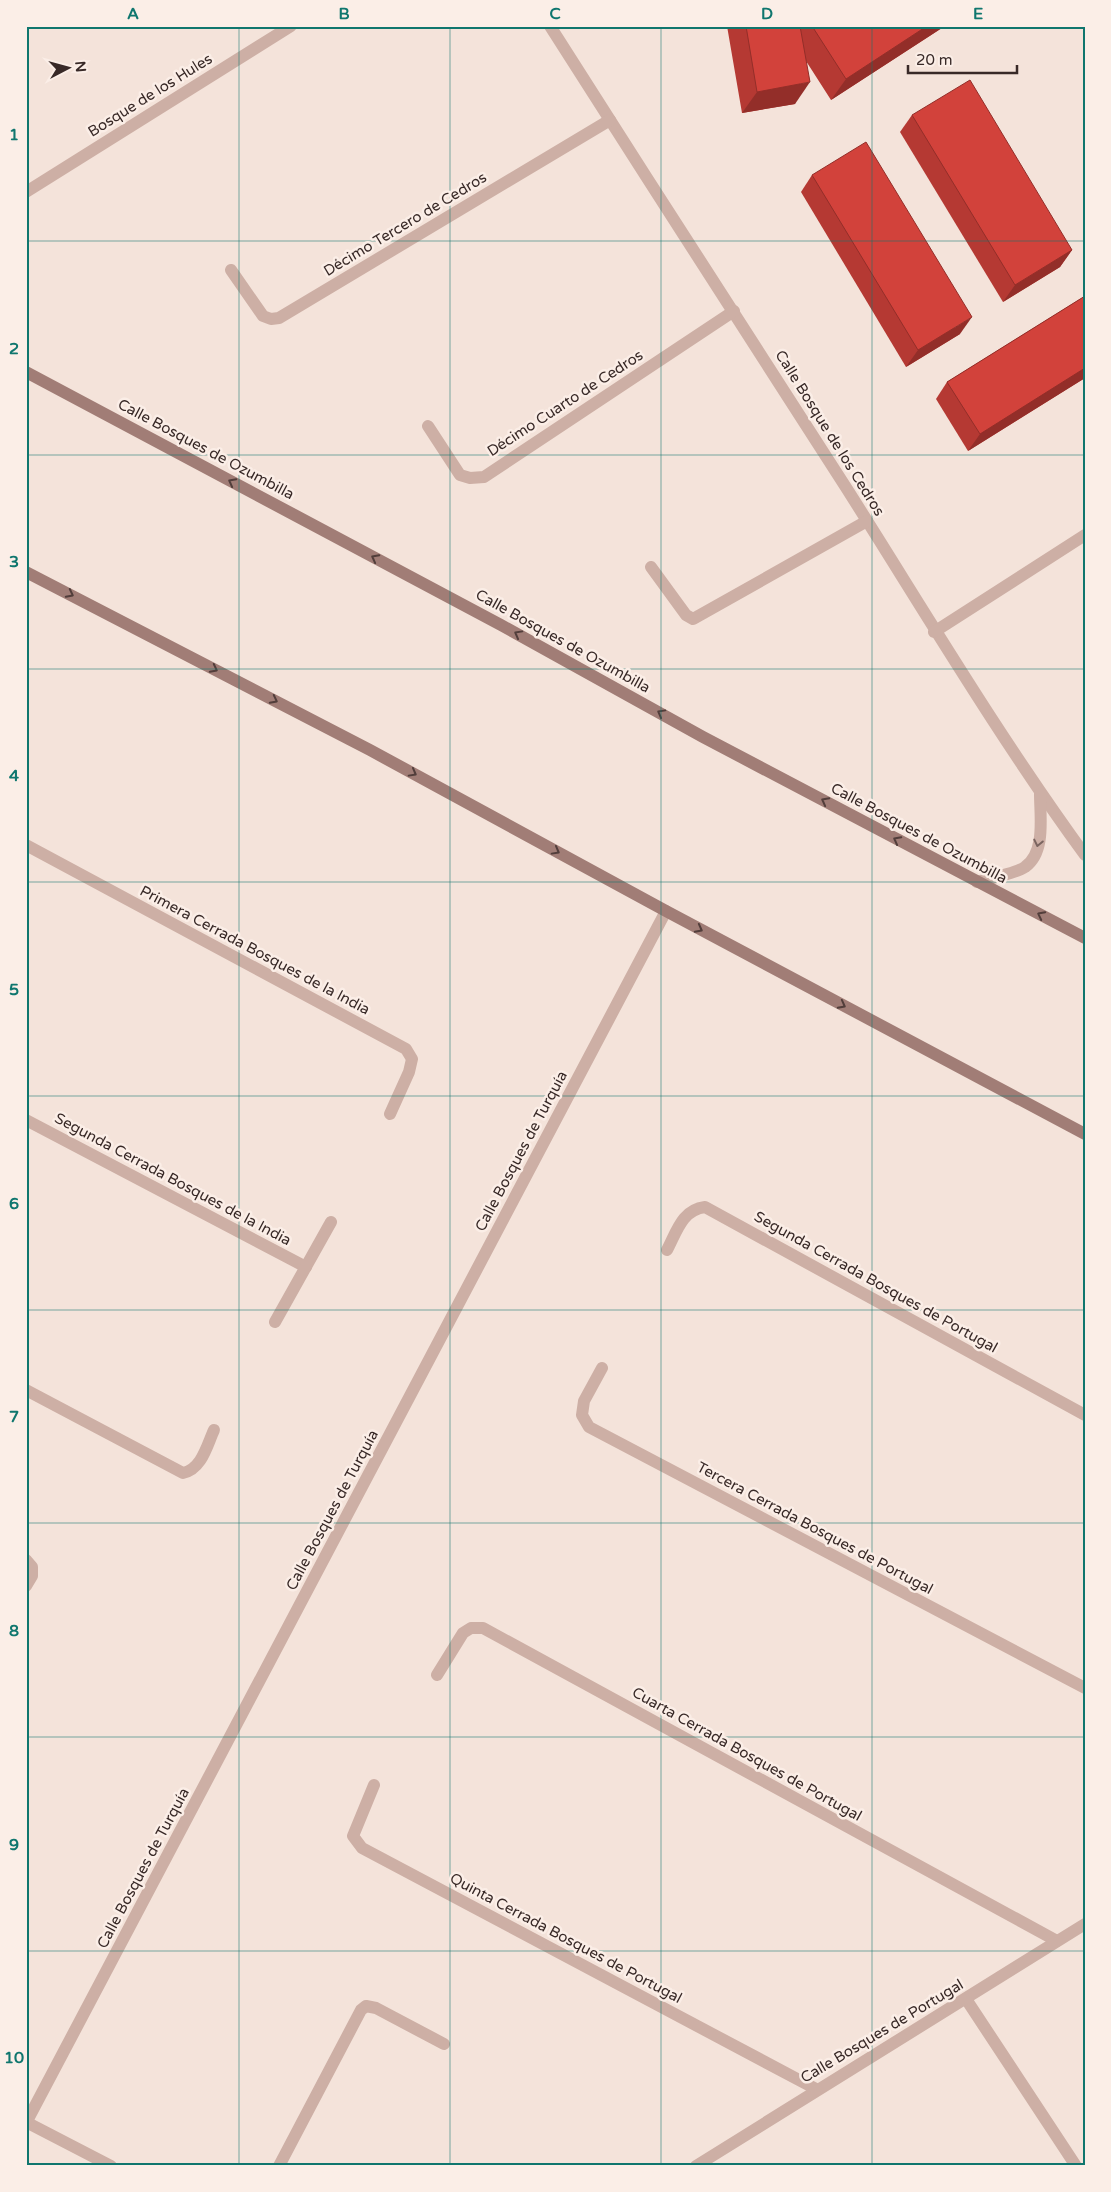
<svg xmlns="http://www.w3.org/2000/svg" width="1111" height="2192" viewBox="0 0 1111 2192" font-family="'Varela Round',sans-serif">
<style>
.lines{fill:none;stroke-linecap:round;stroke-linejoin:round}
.minor{stroke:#cdafa5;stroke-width:12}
.tertiary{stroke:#cdafa5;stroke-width:12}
.secondary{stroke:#a17d76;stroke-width:12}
.wall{fill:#b53933}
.shaded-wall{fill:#932e29}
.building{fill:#d2423b;stroke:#932e29}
.oneway{stroke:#523e3b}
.oneway2{stroke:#7b6560}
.grid{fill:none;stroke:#0f766e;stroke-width:1;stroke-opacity:0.55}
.labels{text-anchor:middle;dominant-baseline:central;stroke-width:5;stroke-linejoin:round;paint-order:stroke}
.street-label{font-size:15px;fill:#382927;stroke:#fbeee7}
.neatline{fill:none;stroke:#0f766e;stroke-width:2}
.grid-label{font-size:16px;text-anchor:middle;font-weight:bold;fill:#0f766e}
</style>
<rect width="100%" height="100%" fill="#f4e3da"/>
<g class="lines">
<!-- minor -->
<g class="minor">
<path d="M550 26C648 181 749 335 847 489 925 612 999 737 1085 855"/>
<path d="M26 192 291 26"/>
<path d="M231 270 263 316 271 319 279 318 610 120"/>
<path d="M428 426 460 475 470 478 484 477 734 311"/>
<path d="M651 567 686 615 693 619 867 521"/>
<path d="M934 632 1085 535"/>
<path d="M26 845 406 1049 412 1059 409 1072 390 1114"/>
<path d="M977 882C988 879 1017 873 1025 867 1046 852 1040 817 1040 794"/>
<path d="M26 1120 306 1267"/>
<path d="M667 1250C677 1231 682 1210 705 1207L1085 1415"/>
<path d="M275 1322 331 1222"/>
<path d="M602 1368 584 1401 582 1415 589 1427 1085 1688"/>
<path d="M26 1390 183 1473C202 1469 207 1445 214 1430"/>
<path d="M26 1560 32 1567V1576L26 1586"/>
<path d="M437 1675 463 1633 471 1628H483L1057 1941"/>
<path d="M374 1785 353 1836 362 1848 816 2089"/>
<path d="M966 1999 1076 2166"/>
<path d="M26 2123 666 911"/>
<path d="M279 2166 361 2010 366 2006 376 2008 444 2044"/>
</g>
<!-- tertiary -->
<g class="tertiary">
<path d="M26 2122 111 2166"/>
<path d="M696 2166 1085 1924"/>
</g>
<!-- secondary -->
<g class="secondary">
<path d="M26 372 501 625 703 737 1085 938"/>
<path d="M26 572 370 750 666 911 1085 1134"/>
</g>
</g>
<!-- wall -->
<g class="wall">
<path d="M727 26H945L831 100 806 61 795 104 742 113Z"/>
<path d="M912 115 1072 250 1060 267 1003 302 900 132Z"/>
<path d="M812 175 960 334 906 367 801 192Z"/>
<path d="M1085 296V378L968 451 936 399 947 382Z"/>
</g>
<!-- shaded-wall -->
<g class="shaded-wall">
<path d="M927 26H945L831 100 846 79Z"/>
<path d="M810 82 795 104 742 113 757 92Z"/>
<path d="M1072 250 1060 267 1003 302 1015 285Z"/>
<path d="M972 317 960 334 906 367 918 350Z"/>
<path d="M1085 368V378L968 451 980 434Z"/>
</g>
<!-- building -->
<g class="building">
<path d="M746 26H800L810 82 757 92Z"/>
<path d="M812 26H927L846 79Z"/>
<path d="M970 80 1072 250 1015 285 912 115Z"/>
<path d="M866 142 972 317 918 350 812 175Z"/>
<path d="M1085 296V368L980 434 947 382Z"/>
</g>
<!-- one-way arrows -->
<defs><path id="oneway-chevron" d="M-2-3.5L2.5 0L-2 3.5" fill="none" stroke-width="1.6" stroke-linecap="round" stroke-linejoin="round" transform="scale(1.25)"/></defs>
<g class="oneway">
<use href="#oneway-chevron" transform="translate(232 482) rotate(-152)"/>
<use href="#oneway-chevron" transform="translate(375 558) rotate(-152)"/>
<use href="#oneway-chevron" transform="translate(70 594) rotate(27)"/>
<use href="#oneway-chevron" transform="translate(518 634) rotate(-151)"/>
<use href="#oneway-chevron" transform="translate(214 669) rotate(27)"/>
<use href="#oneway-chevron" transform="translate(274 700) rotate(27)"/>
<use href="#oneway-chevron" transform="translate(661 713) rotate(-151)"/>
<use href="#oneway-chevron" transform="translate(413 773) rotate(29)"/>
<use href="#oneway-chevron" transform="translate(825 801) rotate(-152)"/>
<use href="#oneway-chevron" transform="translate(897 840) rotate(-152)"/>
<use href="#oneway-chevron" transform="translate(556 851) rotate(29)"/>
<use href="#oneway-chevron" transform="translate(1041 915) rotate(-153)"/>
<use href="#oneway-chevron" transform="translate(699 929) rotate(28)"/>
<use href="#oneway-chevron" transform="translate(842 1005) rotate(28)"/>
</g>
<use class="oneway2" href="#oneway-chevron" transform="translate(1038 843) rotate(102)"/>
<!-- grid -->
<path class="grid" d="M239 26V2166M450 26V2166M661 26V2166M872 26V2166M26 241H1085M26 455H1085M26 669H1085M26 882H1085M26 1096H1085M26 1310H1085M26 1523H1085M26 1737H1085M26 1951H1085"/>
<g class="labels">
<!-- street labels -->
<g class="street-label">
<text transform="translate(150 95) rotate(-32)">Bosque de los Hules</text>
<text transform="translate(405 224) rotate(-31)">Décimo Tercero de Cedros</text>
<text transform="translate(565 403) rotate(-33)">Décimo Cuarto de Cedros</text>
<text transform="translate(830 433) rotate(58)">Calle Bosque de los Cedros</text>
<text transform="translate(206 449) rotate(28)">Calle Bosques de Ozumbilla</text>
<text transform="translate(563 641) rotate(29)">Calle Bosques de Ozumbilla</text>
<text transform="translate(919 833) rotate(28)">Calle Bosques de Ozumbilla</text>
<text transform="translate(255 950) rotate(28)">Primera Cerrada Bosques de la India</text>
<text transform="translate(521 1151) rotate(-62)">Calle Bosques de Turquía</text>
<text transform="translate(173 1179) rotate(28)">Segunda Cerrada Bosques de la India</text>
<text transform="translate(876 1282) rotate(29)">Segunda Cerrada Bosques de Portugal</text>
<text transform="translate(332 1510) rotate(-62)">Calle Bosques de Turquía</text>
<text transform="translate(815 1528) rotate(28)">Tercera Cerrada Bosques de Portugal</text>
<text transform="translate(747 1754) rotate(29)">Cuarta Cerrada Bosques de Portugal</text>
<text transform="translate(143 1868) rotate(-62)">Calle Bosques de Turquía</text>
<text transform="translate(566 1938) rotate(28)">Quinta Cerrada Bosques de Portugal</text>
<text transform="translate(882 2031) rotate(-31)">Calle Bosques de Portugal</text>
</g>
</g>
<!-- border -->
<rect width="1111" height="2192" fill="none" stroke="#fbeee7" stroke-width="55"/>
<!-- north arrow -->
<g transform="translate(68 68) rotate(84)" stroke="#fbeee7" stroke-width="4" paint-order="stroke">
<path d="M0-4L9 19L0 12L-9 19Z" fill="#382927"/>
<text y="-8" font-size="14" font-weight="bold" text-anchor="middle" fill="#382927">N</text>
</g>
<!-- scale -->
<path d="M908 65v8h109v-8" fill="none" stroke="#382927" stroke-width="2.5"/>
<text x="916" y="65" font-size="15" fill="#382927" stroke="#fbeee7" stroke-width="4" paint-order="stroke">20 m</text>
<rect x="28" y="28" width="1056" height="2136" class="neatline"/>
<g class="grid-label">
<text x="133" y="19">A</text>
<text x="344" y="19">B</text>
<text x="555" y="19">C</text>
<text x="767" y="19">D</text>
<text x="978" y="19">E</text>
<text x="14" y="140">1</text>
<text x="14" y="354">2</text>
<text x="14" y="567">3</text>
<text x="14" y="781">4</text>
<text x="14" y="995">5</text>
<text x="14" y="1209">6</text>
<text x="14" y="1422">7</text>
<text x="14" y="1636">8</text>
<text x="14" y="1850">9</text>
<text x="14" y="2063">10</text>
</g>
</svg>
